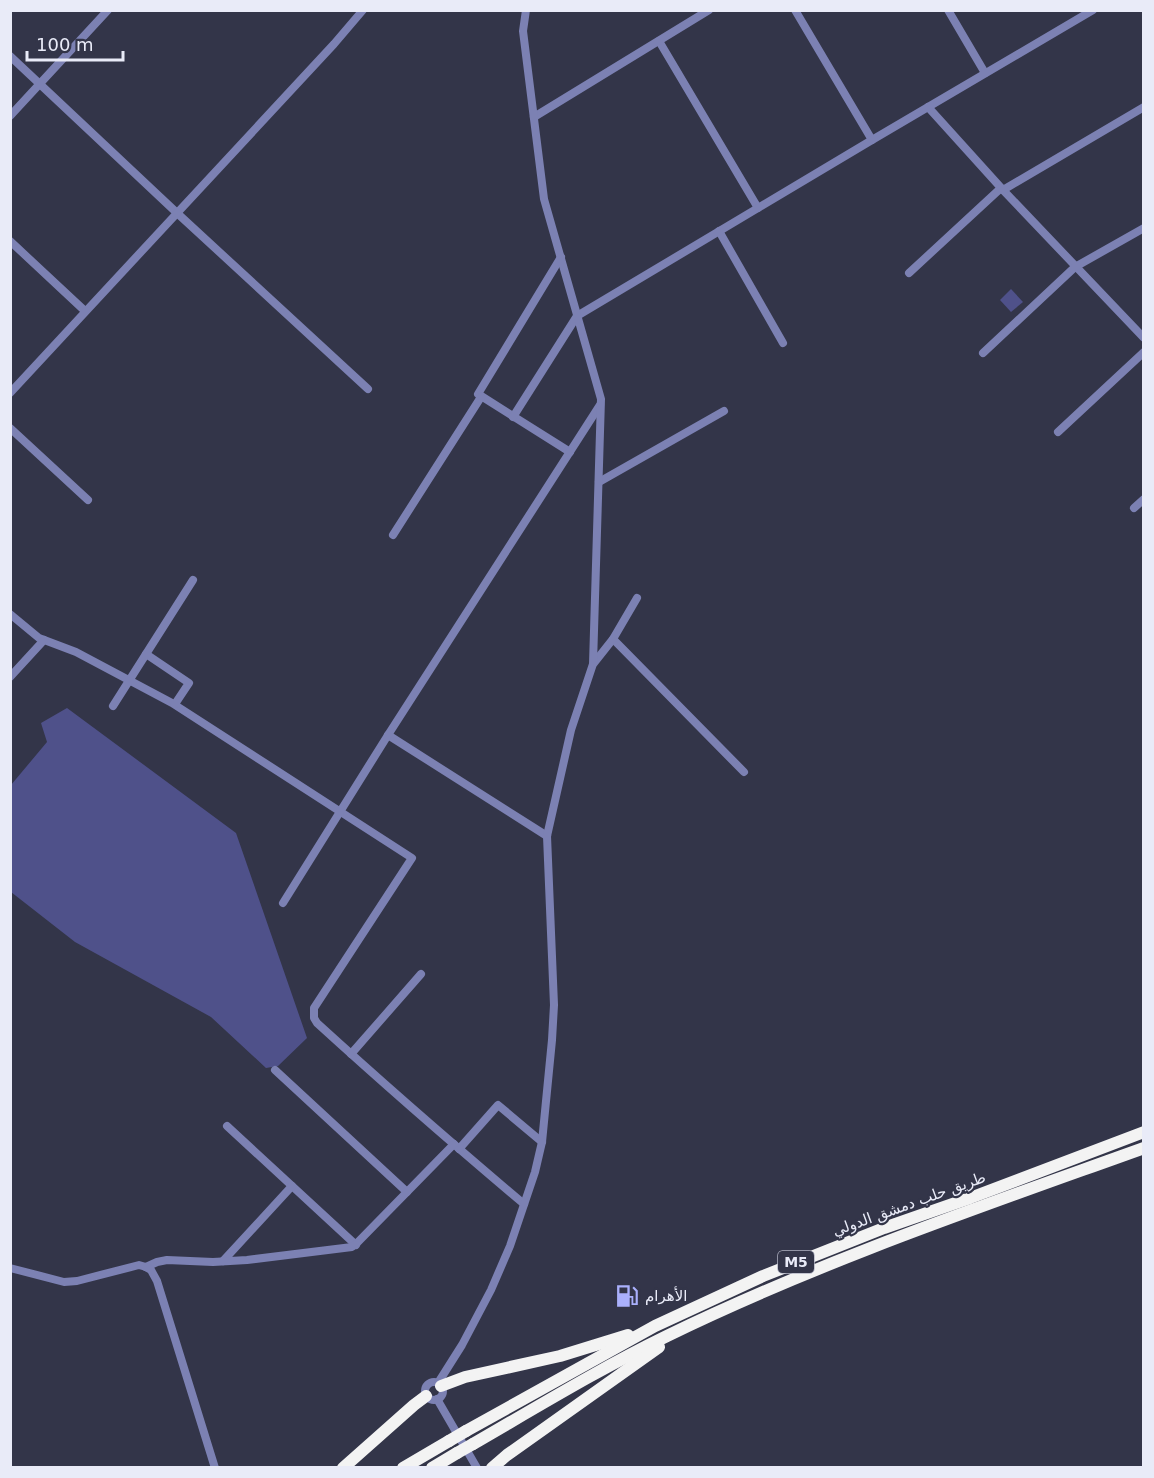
<svg xmlns="http://www.w3.org/2000/svg" width="1154" height="1478" viewBox="0 0 1154 1478" font-family="'DejaVu Sans','Noto Naskh Arabic',sans-serif">
<style>
.green{fill:#4f518a}
.lines{fill:none;stroke-linecap:round;stroke-linejoin:round}
.minor{stroke:#7c81b3;stroke-width:8}
.highway{stroke:#f3f3f3;stroke-width:12}
.highway-bridge{stroke:#f3f3f3;stroke-width:12}
.labels{text-anchor:middle;dominant-baseline:central;stroke-width:4.5;stroke-linejoin:round;paint-order:stroke}
.shield{fill:#333549;stroke:#b2b4c4;stroke-width:1.5}
.shield-label{font-size:14px;font-weight:bold;fill:#e9ebf8}
.street-label{font-size:15px;fill:#e9ebf8;stroke:#333549}
.poi-label{font-size:15px;fill:#e9ebf8;stroke:#333549;text-anchor:start}
</style>
<rect width="100%" height="100%" fill="#333549"/>
<!-- green -->
<g class="green">
<path d="M1011 289 1023 302 1011 312 1000 300Z"/>
<path d="M67 708 236 833 307 1038 278 1066 266 1068 211 1017 75 942 11 892V785L47 742 41 723Z"/>
</g>
<g class="lines">
<!-- minor -->
<g class="minor">
<path d="M795 10 872 140"/>
<path d="M948 10 985 73"/>
<path d="M659 41 758 208"/>
<path d="M10 56 177 213 368 389"/>
<path d="M928 107 1003 190 1144 338"/>
<path d="M10 116 108 10"/>
<path d="M534 117 709 10"/>
<path d="M1003 190 1144 107"/>
<path d="M719 231 783 343"/>
<path d="M10 241 85 311"/>
<path d="M561 257 478 394 570 452"/>
<path d="M909 273 1001 188"/>
<path d="M983 353 1075 267 1144 228"/>
<path d="M10 393 334 44 363 10"/>
<path d="M513 417 577 316 872 140 1093 10"/>
<path d="M10 428 88 500"/>
<path d="M1058 432 1144 352"/>
<path d="M599 482 724 411"/>
<path d="M1134 508 1144 499"/>
<path d="M393 535 481 397"/>
<path d="M10 614 39 638 76 652 172 703 412 858 314 1008V1018L317 1023C385 1085 454 1145 524 1204"/>
<path d="M613 639 744 772"/>
<path d="M146 654 189 683 175 704"/>
<path d="M594 663 613 639 637 598"/>
<path d="M10 677 44 640"/>
<path d="M113 706 193 580"/>
<path d="M388 735 547 836"/>
<path d="M283 903 388 735 600 405"/>
<path d="M351 1054 421 974"/>
<path d="M275 1070 407 1192"/>
<path d="M227 1126 356 1245"/>
<path d="M459 1149 498 1105 542 1142"/>
<path d="M223 1261 292 1186"/>
<path d="M146 1267 157 1262 167 1260 213 1262 247 1260 352 1247 357 1243 454 1144"/>
<path d="M10 1268 64 1282 77 1281 139 1265 146 1267 151 1270 157 1281 215 1468"/>
<circle cx="434" cy="1391" r="9"/>
<path d="M438 1383 462 1345 491 1290 510 1246 535 1172 542 1142 552 1040 554 1005 547 836 571 730 593 664 601 399 544 199 523 31 526 10"/>
<path d="M437 1399 477 1468"/>
</g>
<!-- highway -->
<g class="highway">
<path d="M441 1386 465 1377 560 1356 628 1335"/>
<path d="M466 1431 655 1326 763 1276 884 1228 970 1198 1144 1132"/>
<path d="M473 1444C537 1407 601 1368 667 1336 821 1261 983 1206 1144 1148"/>
<path d="M343 1468 414 1405 426 1396"/>
<path d="M403 1468 449 1441"/>
<path d="M432 1468 457 1453"/>
<path d="M492 1468 507 1455 659 1347"/>
</g>
<!-- highway-bridge -->
<g class="highway-bridge">
<path d="M449 1441 466 1431"/>
<path d="M457 1453 473 1444"/>
</g>
</g>
<!-- icons -->
<defs>
<g id="fuel-bare" transform="scale(1.8)"><path d="M-5.5-6h7V0h2V4h1.3V-2.5L3-4.5l.8-.8L6-3V5H2.5V1h-1V6h-7ZM-4.2-4.7v3.2H.2V-4.7Z" fill="#aab0fc" stroke="#333549" stroke-width="2.5" paint-order="stroke"/></g>
</defs>
<g fill-rule="evenodd">
<use href="#fuel-bare" x="627" y="1296"/>
</g>
<g class="labels">
<!-- shield labels -->
<rect class="shield" x="778" y="1251" width="36" height="22" rx="4.5"/>
<g class="shield-label">
<text x="796" y="1262">M5</text>
</g>
<!-- street labels -->
<g class="street-label">
<text transform="translate(909 1204) rotate(-20)">طريق حلب دمشق الدولي</text>
</g>
<!-- poi labels -->
<g class="poi-label">
<text x="645" y="1296">الأهرام</text>
</g>
</g>
<!-- border -->
<rect width="1154" height="1478" fill="none" stroke="#e9ebf8" stroke-width="24"/>
<!-- scale -->
<path d="M27 51v9h96v-9" fill="none" stroke="#e9ebf8" stroke-width="3"/>
<text x="36" y="51" font-size="18" fill="#e9ebf8" stroke="#333549" stroke-width="4.5" paint-order="stroke">100 m</text>
</svg>
